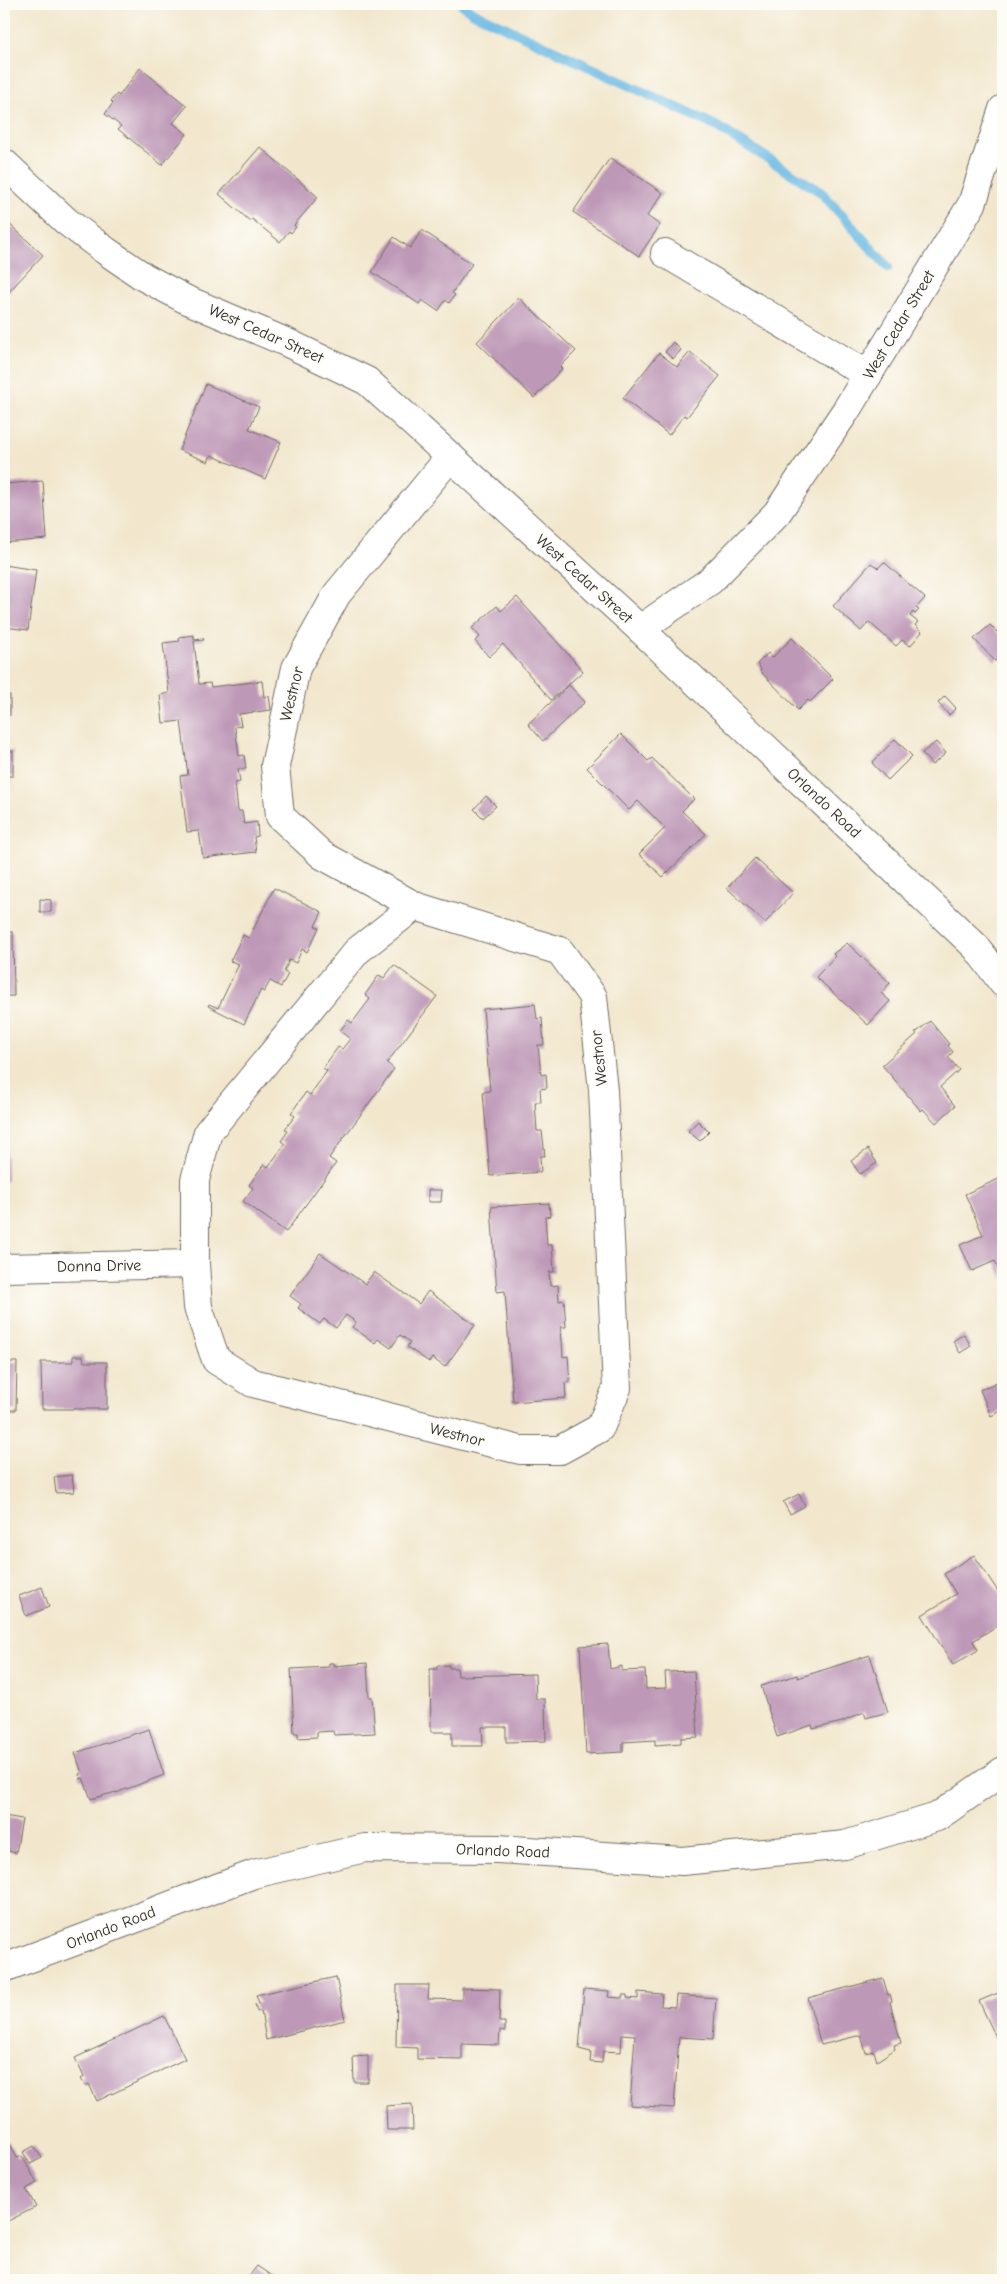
<svg xmlns="http://www.w3.org/2000/svg" width="1007" height="2284" viewBox="0 0 1007 2284" font-family="'Comic Neue',sans-serif">
<style>
.lines{fill:none;stroke-linecap:round;stroke-linejoin:round}
.stream{stroke:#67b8e2;stroke-width:10}
.building{fill:#be98b7}
.minor-casing{stroke:#716d64;stroke-width:30}
.minor{stroke:#fff;stroke-width:28}
.labels{text-anchor:middle;dominant-baseline:central;stroke-width:4.5;stroke-linejoin:round;paint-order:stroke}
.street-label{font-size:16px;fill:#2b2b2b;stroke:#fdfcf7}
</style>
<rect width="100%" height="100%" fill="#fdfcf7"/>
<filter id="ink" filterUnits="userSpaceOnUse"><feTurbulence type="fractalNoise" baseFrequency=".02" numOctaves="2"/><feDisplacementMap in="SourceGraphic" scale="10" xChannelSelector="R" yChannelSelector="G"/><feConvolveMatrix kernelMatrix="1 2 1 2 8 2 1 2 1" color-interpolation-filters="sRGB"/></filter>
<filter id="wash" filterUnits="userSpaceOnUse"><feTurbulence type="fractalNoise" baseFrequency=".0096" numOctaves="4" result="noise"/><feDisplacementMap in="SourceGraphic" scale="20" xChannelSelector="R" yChannelSelector="G"/><feGaussianBlur stdDeviation="1.12" result="paint"/><feColorMatrix in="noise" values="0 0 0 0 0 0 0 0 0 0 0 0 0 0 0 0 0 1.4 0 .05"/><feComposite in="paint" operator="in"/></filter>
<g filter="url(#wash)">
<rect width="100%" height="100%" fill="#f2e7cd"/>
<g class="lines">
<!-- stream -->
<path class="stream" d="M461 4 472 12 716 126 821 192 888 267"/>
</g>
<g id="blocks">
<!-- building -->
<g class="building">
<path d="M140 68 187 106 173 123 187 134 162 165 118 129 121 126 105 114 113 103 111 101 117 94 119 96Z"/>
<path d="M260 147 318 197 294 225 296 227 291 233 289 231 280 242 252 219 250 221 219 194Z"/>
<path d="M610 158 663 193 647 216 660 225 639 256 573 212Z"/>
<path d="M4 219 43 255 4 297Z"/>
<path d="M422 230 472 264 452 293 455 295 449 303 446 300 438 311 422 300 419 304 372 272 394 237 410 248Z"/>
<path d="M519 298 576 351 560 367 562 369 534 398 477 342Z"/>
<path d="M673 342 681 350 673 359 665 352Z"/>
<path d="M690 352 720 376 687 417 684 415 669 435 623 398 659 353 677 367Z"/>
<path d="M206 384 259 407 249 429 281 442 265 479 211 455 208 462 179 450Z"/>
<path d="M43 481 47 539 4 543V484Z"/>
<path d="M884 562 925 598 916 608 919 610 915 614 913 612 910 616 918 622 915 625 922 632 910 646 902 640 896 646 869 622 861 631 833 606 871 563 878 568Z"/>
<path d="M4 565 36 570 28 630 4 627Z"/>
<path d="M517 597 583 671 551 700 503 644 489 657 475 641 480 637 472 628 497 606 501 611Z"/>
<path d="M990 625 1003 638V661L999 657 995 661 974 639Z"/>
<path d="M194 635V639L203 638 204 640 194 641 199 684 210 683 211 687 262 681 264 697 269 696 271 710 239 714 241 726 235 727 239 756 244 755 246 769H238L240 782 235 783 238 811H242L244 824 257 822 258 836 254 837 256 852 203 858 199 831 187 832 180 776 188 775 181 721 163 723 160 695 169 693 163 643 180 641 179 637Z"/>
<path d="M792 638 833 679 810 702 808 700 798 710 760 671 761 669 757 664 768 653 772 658Z"/>
<path d="M569 685 585 702 543 741 528 724Z"/>
<rect x="4" y="695" width="6" height="20"/>
<path d="M945 696 956 708 949 715 938 703Z"/>
<path d="M621 734 648 761 652 758 694 799 682 811 706 834 663 877 639 854 665 828 638 801 629 810 587 768Z"/>
<path d="M895 739 912 756 888 780 872 763Z"/>
<path d="M936 742 946 753 932 765 922 753Z"/>
<rect x="4" y="751" width="9" height="25"/>
<path d="M486 796 496 806 483 818 474 809Z"/>
<path d="M755 858 793 893 765 923 727 888Z"/>
<path d="M274 888 322 912 315 926 319 928 307 952 302 949 296 963 289 960 284 972 288 974 281 987 270 981 264 992 261 990 244 1024 208 1006 209 1004 218 1008 239 964 230 961 243 935 249 938Z"/>
<path d="M40 899 51 900V912H40Z"/>
<path d="M4 932H13L14 996H4Z"/>
<path d="M847 943 890 983 881 993 890 1001 868 1025 816 977 835 956 833 954Z"/>
<path d="M394 965 437 996 387 1063 394 1069 329 1158 336 1163 286 1232 243 1201 253 1188 249 1185 264 1164 268 1167 285 1144 281 1141 288 1131 285 1129 295 1116 291 1113 306 1092 310 1095 327 1071 323 1068 338 1047 342 1049 350 1039 340 1031 348 1020 352 1023 370 999 365 995 379 975 384 978Z"/>
<path d="M535 1004 537 1019 542 1018 544 1045H538L541 1075 546 1074 547 1088 540 1089 541 1102H535L537 1131H542L545 1156H540L541 1172 490 1176 483 1092 490 1091 483 1009Z"/>
<path d="M930 1021 949 1044 948 1046 953 1052 948 1057 959 1070 940 1087 955 1106 936 1123 923 1109 921 1111 882 1065 917 1034 915 1032 918 1031Z"/>
<path d="M698 1121 709 1132 700 1141 688 1131Z"/>
<path d="M4 1139H6L7 1181H4Z"/>
<path d="M868 1149 877 1163 860 1174 851 1161Z"/>
<path d="M1003 1177V1279L995 1261 972 1271 960 1245 983 1235 965 1194Z"/>
<path d="M428 1190H442L441 1202H428Z"/>
<path d="M549 1203 550 1216 545 1217 547 1245H552L554 1272H549L550 1286 558 1285 559 1301 564 1300 566 1327H561L563 1357 568 1356 570 1382 565 1383 566 1398 513 1402 505 1291 497 1292 491 1207Z"/>
<path d="M320 1253 365 1284 374 1272 419 1304 428 1291 475 1325 445 1367 432 1358 429 1362 407 1347 410 1342 400 1335 391 1348 378 1339 375 1343 352 1327 356 1322 346 1315 336 1328 324 1319 320 1324 298 1308 301 1304 290 1296Z"/>
<path d="M964 1334 971 1346 960 1353 953 1341Z"/>
<path d="M73 1356H83L84 1362H107V1409H42L41 1362H73Z"/>
<path d="M4 1362H17L16 1410H4Z"/>
<path d="M1003 1379V1410L991 1416 980 1390Z"/>
<path d="M72 1475 74 1492 56 1493 54 1477Z"/>
<path d="M799 1494 805 1506 790 1514 783 1502Z"/>
<path d="M974 1555 1003 1599V1622L973 1641 978 1650 953 1665 922 1615 956 1594 944 1574Z"/>
<path d="M42 1587 49 1607 26 1616 19 1596Z"/>
<path d="M608 1644 610 1669 622 1666V1671L645 1670 646 1689 666 1688 665 1672 694 1671 698 1737 681 1738V1743L655 1745V1740L623 1742V1752L586 1754 580 1646Z"/>
<path d="M870 1655 888 1712 866 1718 864 1712 842 1722 813 1729 812 1725 777 1737 761 1686 797 1675 798 1678Z"/>
<path d="M329 1663H334L335 1666 367 1663 369 1697H372L375 1733 334 1735 333 1731 317 1732V1737L298 1738V1733H294L291 1669 329 1667Z"/>
<path d="M449 1665V1668H457L458 1676 535 1674 536 1699H545L546 1741 506 1742V1727H482L483 1746H452V1732H431L430 1669H437V1666Z"/>
<path d="M149 1729 164 1775 116 1793V1792L91 1799 83 1778 80 1779 79 1774 82 1773 75 1753Z"/>
<path d="M4 1816 22 1819 16 1853 4 1850Z"/>
<path d="M336 1977 345 2020 266 2040 261 2011 257 2012 255 2004 259 2003 256 1995Z"/>
<path d="M883 1978 888 1995 890 1994 892 2001 890 2002 901 2043 894 2045 895 2049 877 2061 874 2051 866 2053 861 2035 821 2045 808 1998Z"/>
<path d="M397 1985H429L428 1999 462 2000V1988L500 1989 499 2022H505V2031L500 2030 499 2045 462 2044V2060L417 2059V2048L396 2047Z"/>
<path d="M584 1989 609 1991 608 1997 622 1998V1995H627V1998L638 1999V1992L662 1994 661 2006 675 2007 676 1995 716 1998 713 2039 679 2037 674 2108 630 2105 635 2035 622 2034 621 2052 603 2051 602 2063 590 2062 591 2052 579 2049Z"/>
<path d="M1003 1991V2052L979 2001Z"/>
<path d="M164 2016 185 2059 97 2101 89 2084 85 2086 81 2079 84 2077 75 2058Z"/>
<path d="M368 2056V2082H354L353 2057Z"/>
<path d="M412 2104 413 2130H387L386 2106Z"/>
<path d="M9 2142 17 2158 22 2156 37 2183 26 2189 36 2207 4 2223V2144Z"/>
<path d="M34 2146 42 2158 30 2164 23 2152Z"/>
<path d="M257 2266 276 2279 275 2280H246Z"/>
</g>
</g>
</g>
<g filter="url(#ink)">
<use href="#blocks" fill-opacity="0" stroke="#716d64" stroke-width="1"/>
<g class="lines">
<!-- minor casing -->
<g class="minor-casing">
<g id="minor">
<path d="M4 163 66 221 106 251 144 277 185 299 288 343 367 381 640 629 976 947 1003 983"/>
<path d="M665 253 868 375"/>
<path d="M640 629 710 581 777 513 847 409 972 204 1003 109"/>
<path d="M415 906 357 951 208 1132 195 1180V1264L198 1307 216 1360 253 1383 520 1450H560L600 1428 617 1388 603 1090 593 997 560 951 415 906 322 855 280 816 275 766 296 668 337 594 450 457"/>
<path d="M4 1268 195 1264"/>
<path d="M4 1968 254 1874 365 1848 498 1849 682 1861 845 1845 937 1817 1003 1771"/>
</g>
</g>
<!-- minor -->
<use href="#minor" class="minor"/>
</g>
</g>
<g class="labels">
<!-- street labels -->
<g class="street-label">
<text transform="translate(899 325) rotate(-59)">West Cedar Street</text>
<text transform="translate(266 334) rotate(24)">West Cedar Street</text>
<text transform="translate(584 579) rotate(42)">West Cedar Street</text>
<text transform="translate(292 694) rotate(-76)">Westnor</text>
<text transform="translate(824 803) rotate(43)">Orlando Road</text>
<text transform="translate(599 1058) rotate(-96)">Westnor</text>
<text transform="translate(99 1266) rotate(-1)">Donna Drive</text>
<text transform="translate(457 1435) rotate(14)">Westnor</text>
<text transform="translate(503 1851) rotate(2)">Orlando Road</text>
<text transform="translate(111 1928) rotate(-21)">Orlando Road</text>
</g>
</g>
<!-- margin -->
<rect width="1007" height="2284" fill="none" stroke="#fdfcf7" stroke-width="20"/>
</svg>
